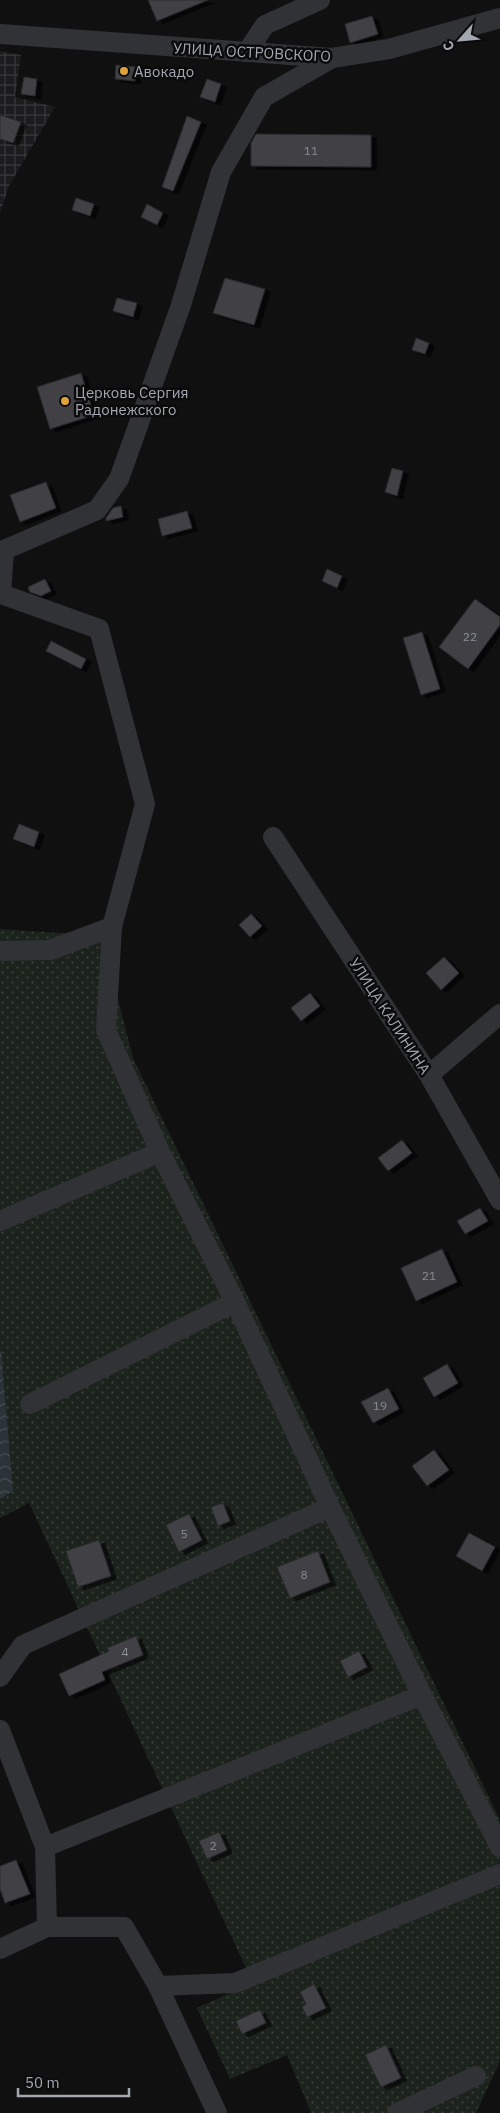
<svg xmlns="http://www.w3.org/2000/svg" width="500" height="2113" viewBox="0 0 500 2113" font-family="'IBM Plex Sans',sans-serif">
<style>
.industrial{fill:url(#industrial-grid)}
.garden{fill:url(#garden-dots)}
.water{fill:url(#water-waves)}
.building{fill:#3f4044;stroke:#2a2a2d;filter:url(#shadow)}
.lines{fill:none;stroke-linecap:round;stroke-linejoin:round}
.minor{stroke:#313235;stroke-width:20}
.poi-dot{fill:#dea43a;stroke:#0b0b0c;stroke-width:2}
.labels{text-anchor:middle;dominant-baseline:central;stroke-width:5;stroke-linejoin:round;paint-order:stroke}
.number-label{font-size:12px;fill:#898d95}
.street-label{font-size:15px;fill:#a2a7b0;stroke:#0b0b0c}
.poi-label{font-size:15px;fill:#a2a7b0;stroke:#0b0b0c;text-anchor:start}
</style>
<defs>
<pattern id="industrial-grid" width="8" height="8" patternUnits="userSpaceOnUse" patternTransform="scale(1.25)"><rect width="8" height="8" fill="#1c1c1e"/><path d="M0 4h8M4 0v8" fill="none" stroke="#3a3a3c"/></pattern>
<pattern id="garden-dots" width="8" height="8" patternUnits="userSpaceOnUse" patternTransform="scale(1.25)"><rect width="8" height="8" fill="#1c231d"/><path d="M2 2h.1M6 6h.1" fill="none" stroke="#3a403b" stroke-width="1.8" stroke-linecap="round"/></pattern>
<pattern id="water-waves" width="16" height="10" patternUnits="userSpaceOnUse" patternTransform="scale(1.25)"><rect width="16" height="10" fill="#2b3238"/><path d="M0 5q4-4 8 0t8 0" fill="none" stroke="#474d52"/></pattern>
<filter id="shadow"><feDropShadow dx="5.5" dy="3" stdDeviation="0" flood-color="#0009"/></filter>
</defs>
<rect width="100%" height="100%" fill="#101011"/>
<!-- industrial -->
<path class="industrial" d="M0 51 21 55 15 97 55 107 9 186 0 213Z"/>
<!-- garden -->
<path class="garden" d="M0 929 102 936 133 1058 500 1820V2061L476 2113H311L287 2055 230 2079 197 2008 253 1983 29 1503 0 1518Z"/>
<!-- water -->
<path class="water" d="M1 1351 13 1491 0 1499V1352Z"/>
<!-- building -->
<g class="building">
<path d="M148 0H208L157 21Z"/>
<path d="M372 16 378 34 350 43 345 24Z"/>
<path d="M116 65 137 67 135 81 115 79Z"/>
<path d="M24 77 37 79 35 96 21 94Z"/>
<path d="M207 79 221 84 215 102 200 97Z"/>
<path d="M0 115 21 122 13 143 0 139Z"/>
<path d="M187 116 201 122 173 191 162 187Z"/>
<path d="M256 134 371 135V167L251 166V143Z"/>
<path d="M76 198 94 204 90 216 72 210Z"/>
<path d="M147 204 163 213 157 225 141 217Z"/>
<path d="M225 278 265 289 254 325 213 313Z"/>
<path d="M117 298 137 303 133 317 113 311Z"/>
<path d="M416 338 429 343 425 354 412 350Z"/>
<path d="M81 373 94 415 50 429 37 387Z"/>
<path d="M392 468 403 471 397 496 385 492Z"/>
<path d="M46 482 56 508 20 522 10 495Z"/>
<path d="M121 506 123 517 106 521V518L113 508Z"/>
<path d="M187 511 192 528 162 536 158 519Z"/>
<path d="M327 569 342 576 337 588 322 581Z"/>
<path d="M45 579 51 591 41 596 30 592 28 587Z"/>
<path d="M475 599 500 617V625L468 669 439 647Z"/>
<path d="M422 632 440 689 421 695 403 638Z"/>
<path d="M51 641 86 659 81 669 46 651Z"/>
<path d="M19 824 39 832 34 847 13 839Z"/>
<path d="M251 914 262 926 250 937 239 925Z"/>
<path d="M444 957 459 973 441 990 426 973Z"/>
<path d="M310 993 320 1006 301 1021 291 1008Z"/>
<path d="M402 1140 412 1153 388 1171 378 1158Z"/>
<path d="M480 1208 488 1221 465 1234 457 1221Z"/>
<path d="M442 1249 457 1282 416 1301 401 1268Z"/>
<path d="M447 1364 458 1383 434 1397 423 1378Z"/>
<path d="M388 1388 399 1409 373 1423 361 1402Z"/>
<path d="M434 1450 449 1470 427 1486 412 1466Z"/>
<path d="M223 1503 230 1521 218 1526 211 1507Z"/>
<path d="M189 1514 202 1540 179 1552 166 1525Z"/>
<path d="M469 1533 495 1547 482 1571 456 1556Z"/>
<path d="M99 1540 111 1576 78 1587 66 1551Z"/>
<path d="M318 1551 330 1582 290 1598 277 1567Z"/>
<path d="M136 1636 143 1655 102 1672 105 1680 69 1696 59 1674 109 1651 107 1648Z"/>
<path d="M359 1651 367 1667 348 1677 340 1661Z"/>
<path d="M219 1832 227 1850 207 1859 199 1841Z"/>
<path d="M16 1860 30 1894 5 1903 0 1889V1866Z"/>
<path d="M314 1984 326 2008 307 2017 302 2007 306 2004 300 1992Z"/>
<path d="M260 2010 266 2023 242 2034 236 2021Z"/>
<path d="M386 2045 401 2078 381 2087 365 2055Z"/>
</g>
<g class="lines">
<!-- minor -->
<g class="minor">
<path d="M0 34 332 58 389 49 500 18"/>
<path d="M247 52 265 25 320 0"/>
<path d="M273 837 429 1075 500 1200"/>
<path d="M112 927 106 1030 160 1152 235 1302 330 1507 422 1695 500 1847"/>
<path d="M0 951 50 950 112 927 145 804 99 629 1 594 4 550 97 510 119 479 181 305 221 172 264 97 332 58"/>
<path d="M429 1075 500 1014"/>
<path d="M0 1221 160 1152"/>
<path d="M30 1404 235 1302"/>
<path d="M0 1677 23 1645 330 1507"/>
<path d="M0 1730 45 1847"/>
<path d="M47 1927 45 1847 422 1695"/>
<path d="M0 1949 47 1927H124L158 1986 235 1983 500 1874"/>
<path d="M158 1986 217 2113"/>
<path d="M397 2113 476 2076"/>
</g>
</g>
<!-- markers -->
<g class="poi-dot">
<circle cx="124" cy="71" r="5"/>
<circle cx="65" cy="401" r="5"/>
</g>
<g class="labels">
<!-- number labels -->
<g class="number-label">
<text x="311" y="150">11</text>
<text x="470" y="636">22</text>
<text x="429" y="1275">21</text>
<text x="380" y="1405">19</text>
<text x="184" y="1533">5</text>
<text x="304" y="1574">8</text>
<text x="125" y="1651">4</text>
<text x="213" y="1845">2</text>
</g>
<!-- street labels -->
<g class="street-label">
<text transform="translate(252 52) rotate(3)">УЛИЦА ОСТРОВСКОГО</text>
<text transform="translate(390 1016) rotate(57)">УЛИЦА КАЛИНИНА</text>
</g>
<!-- poi labels -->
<g class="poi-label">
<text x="134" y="71">Авокадо</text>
<text x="75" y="392">Церковь Сергия<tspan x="75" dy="17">Радонежского</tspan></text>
</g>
</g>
<!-- north arrow -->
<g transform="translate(460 40) rotate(243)" stroke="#0b0b0c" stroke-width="4" paint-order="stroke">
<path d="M0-4L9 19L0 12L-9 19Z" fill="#a2a7b0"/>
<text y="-8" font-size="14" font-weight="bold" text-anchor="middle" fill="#a2a7b0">С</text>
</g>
<!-- scale -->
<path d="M18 2088v8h111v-8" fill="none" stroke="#a2a7b0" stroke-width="2.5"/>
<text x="25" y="2088" font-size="15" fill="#a2a7b0" stroke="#0b0b0c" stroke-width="4" paint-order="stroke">50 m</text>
</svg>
